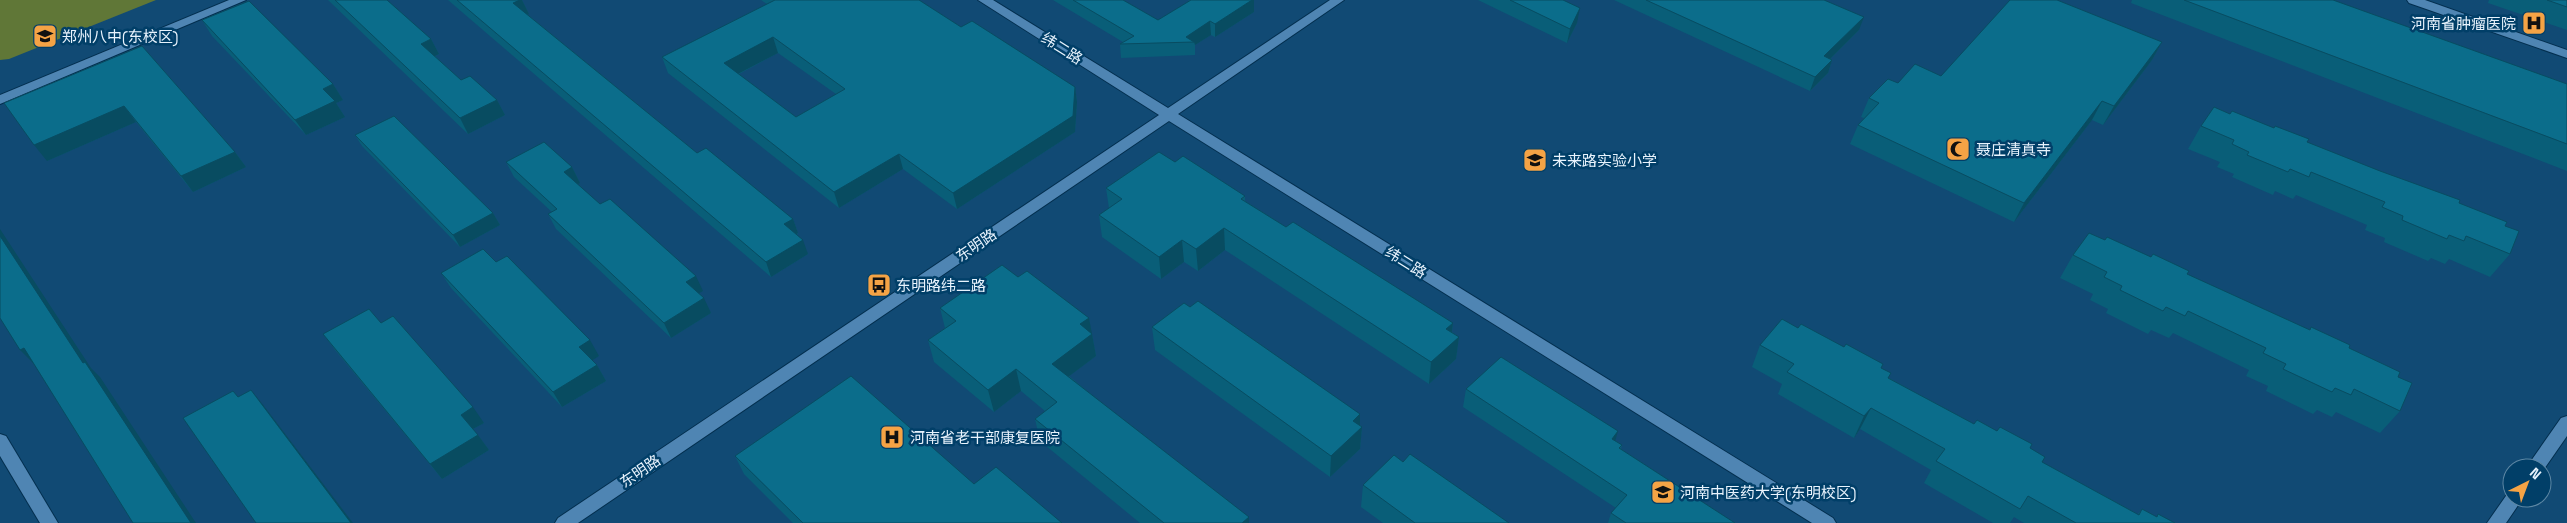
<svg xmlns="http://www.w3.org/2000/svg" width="2567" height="523" viewBox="0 0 2567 523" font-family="'Space Grotesk','Noto Sans SC',sans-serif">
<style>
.green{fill:#607737}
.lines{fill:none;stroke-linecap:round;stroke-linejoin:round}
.minor-casing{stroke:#032f4f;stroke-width:2}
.minor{fill:#4f85b3;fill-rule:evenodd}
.wall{fill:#095e78;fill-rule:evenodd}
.shaded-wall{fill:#084c61}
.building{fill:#0b6d8b;stroke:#084c61;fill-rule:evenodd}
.labels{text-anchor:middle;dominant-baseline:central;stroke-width:5;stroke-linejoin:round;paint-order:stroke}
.poi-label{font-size:15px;fill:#e8f3fd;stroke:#013f68;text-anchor:start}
.street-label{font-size:15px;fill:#e8f3fd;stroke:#013f68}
</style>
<rect width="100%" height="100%" fill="#114a74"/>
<!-- green -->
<path class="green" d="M0 0H156L9 59 0 60Z"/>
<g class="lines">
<!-- minor casing -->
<g class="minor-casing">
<g id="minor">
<path d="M229 0H246L0 104V95Z"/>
<path d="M978 0H993L1168 108 1330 0H1344L1178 114 1833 518 1836 523H1812L1169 121 578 523H555L558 518 1159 115Z"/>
<path d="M2407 0H2425L2567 50V58L2409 3Z"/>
<path d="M2567 416V436L2542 472V468H2526L2561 418Z"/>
<path d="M0 434 6 436 58 523H40L0 456Z"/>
<path d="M2512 491V498H2523L2506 523H2487L2508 493Z"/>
</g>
</g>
<!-- minor -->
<use href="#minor" class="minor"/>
</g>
<!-- wall -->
<g class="wall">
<path d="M328 0H387L431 39 439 54 435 56 461 80 497 100 505 115 468 134Z"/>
<path d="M448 0H522L529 14H527L697 153 793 219 798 233 797 235 808 254 771 277Z"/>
<path d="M761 0H919L961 27 1075 87 1077 102 1075 132 957 209 903 169 839 208 668 73 662 57 767 4ZM778 53 836 94 796 117 739 74Z"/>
<path d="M1053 0H1123L1158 20 1190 1 1188 0H1254V12L1215 37 1211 35 1195 45V55L1121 58 1120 44 1123 42Z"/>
<path d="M1478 0H1563L1577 23 1567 43Z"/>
<path d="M1614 0H1824L1859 30 1830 59 1832 60 1828 73 1810 91Z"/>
<path d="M2132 0H2333L2567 84V171L2131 3Z"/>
<path d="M2489 0H2567V30L2488 3Z"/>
<path d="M202 20 333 84 343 100 336 103 345 117 306 135 212 36Z"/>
<path d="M2162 42 2152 60 2103 125 2092 120 2014 222 1850 144 1858 125 1864 118 1861 117 1869 98 1898 83Z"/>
<path d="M142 46 235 152 246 167 193 192 136 122 47 161Z"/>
<path d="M2201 126 2307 142 2459 203 2505 226 2510 254 2490 277 2449 259 2445 264 2431 258 2428 261 2384 242 2385 238 2365 230 2367 225 2296 195 2293 199 2275 191 2273 195 2232 177 2234 174 2217 167 2220 162 2188 149Z"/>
<path d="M355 135 493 213 500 225 460 247 362 146Z"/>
<path d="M506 162 572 167 580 183 577 184 600 204 703 291 698 293 711 313 671 338 556 229 548 214 552 212 514 177Z"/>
<path d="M1175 162 1245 196V201L1286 227 1453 323 1452 332 1459 337 1456 359 1429 384 1225 250 1198 271 1184 262 1161 279 1102 237 1099 215 1109 208 1106 188Z"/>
<path d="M2105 240 2187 274 2309 330 2311 327 2349 348 2398 377 2400 411 2380 433 2336 412 2332 417 2317 410 2313 414 2266 391 2268 386 2246 376 2249 370 2173 333 2169 338 2151 330 2148 334 2106 313 2108 309 2090 300 2093 294 2060 278 2073 255Z"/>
<path d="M496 262 599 356 592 360 597 365 606 381 562 407 451 288 441 273Z"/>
<path d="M1018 277 1089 318 1091 333 1092 334 1096 356 1069 376 1249 523H1140L1040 441 1035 419 1045 411 1021 391 994 412 934 362 928 340 945 328 940 308Z"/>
<path d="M381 323 484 423 473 429 489 450 442 479 335 350 323 334Z"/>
<path d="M1152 327 1360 425 1362 427 1360 449 1330 477 1155 350Z"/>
<path d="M1798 328 1882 368 1889 378 1974 424 2030 448 2042 462 2138 514 2142 509 2156 517 2158 514 2175 523H2024L2014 517 2010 523H1993L1924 483 1931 470 1860 429 1854 438 1778 394 1782 384 1752 367 1760 345Z"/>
<path d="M1466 389 1616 441 1622 445 1621 449 1735 523H1608L1611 513 1616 508 1463 407Z"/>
<path d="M735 456 974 484 1062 523H793L744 474Z"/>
<path d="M1403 462 1509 523H1383L1361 507 1363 485Z"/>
</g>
<!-- shaded-wall -->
<g class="shaded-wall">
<path d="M520 0H522L529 14 520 18 513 3Z"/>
<path d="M1252 0H1254V12L1215 37V24Z"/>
<path d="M1580 8 1577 23 1567 43 1570 29Z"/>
<path d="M1864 17 1859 30 1819 70 1824 56Z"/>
<path d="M1210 21 1211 35 1195 45 1194 42 1186 37Z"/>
<path d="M773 37 778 53 730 78 724 63Z"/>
<path d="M431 39 439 54 429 59 421 44Z"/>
<path d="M2162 42 2152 60 2103 125 2114 106Z"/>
<path d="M1832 60 1828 73 1810 91 1815 77Z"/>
<path d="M333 84 343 100 336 103 345 117 306 135 295 120 323 89Z"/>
<path d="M1075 87 1077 102 1075 132 957 209 953 193Z"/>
<path d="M497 100 505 115 468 134 460 118Z"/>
<path d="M2102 101 2092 120 2014 222 2024 203Z"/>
<path d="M124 106 136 122 47 161 34 145Z"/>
<path d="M235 152 246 167 193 192 181 176Z"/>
<path d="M899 154 903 169 839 208 834 192Z"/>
<path d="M572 167 580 183 572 187 564 172Z"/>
<path d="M493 213 500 225 460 247 453 235Z"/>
<path d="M793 219 798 233 789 239 784 224Z"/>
<path d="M1224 228 1225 250 1198 271 1196 249Z"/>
<path d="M0 229 91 368 100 377 196 523H191L83 363 0 236Z"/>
<path d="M803 240 808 254 771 277 766 262Z"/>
<path d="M1182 240 1184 262 1161 279 1159 257Z"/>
<path d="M696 276 703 291 692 297 686 282Z"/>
<path d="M704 298 711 313 671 338 664 323Z"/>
<path d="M1089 318 1092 334 1096 356 1056 386 1052 364 1080 324Z"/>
<path d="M1453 323 1450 345 1459 337 1456 359 1429 384 1431 362 1446 329Z"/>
<path d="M590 340 599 356 588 363 579 347Z"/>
<path d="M24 348 36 366 20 350Z"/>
<path d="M597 365 606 381 562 407 553 392Z"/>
<path d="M1016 369 1021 391 994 412 988 390Z"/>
<path d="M251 390 264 406 353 523H351Z"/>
<path d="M473 407 484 423 471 430 461 415Z"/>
<path d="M1871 408 1860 429 1854 438 1864 416Z"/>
<path d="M1360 414V429L1362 427 1360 449 1330 477 1331 456 1353 421Z"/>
<path d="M1618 431 1613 449 1612 439Z"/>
<path d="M478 435 489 450 442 479 430 464Z"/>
<path d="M1249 517V523H1242Z"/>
</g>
<!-- building -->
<g class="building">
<path d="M335 0H387L431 39 421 44 461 80 470 76 497 100 460 118Z"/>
<path d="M457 0H520L513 3 697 153 706 148 793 219 784 224 803 240 766 262Z"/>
<path d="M775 0H919L961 27 972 21 1075 87 1073 116 953 193 899 154 834 192 662 57ZM773 37 845 89 796 117 724 63Z"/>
<path d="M1073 0H1123L1158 20 1191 0H1252L1215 24 1210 21 1186 37 1194 42 1120 44 1134 36Z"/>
<path d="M1510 0H1563L1580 8 1570 29Z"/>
<path d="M1646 0H1824L1864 17 1824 56 1832 60 1815 77Z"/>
<path d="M2010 0H2057L2162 42 2114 106 2102 101 2024 203 1858 125 1879 103 1869 98 1888 79 1898 83 1915 64 1941 76Z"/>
<path d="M2184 0H2333L2567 84V144Z"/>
<path d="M2547 0H2567V7Z"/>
<path d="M249 1 333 84 323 89 335 101 295 120 202 20Z"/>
<path d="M142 46 235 152 181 176 124 106 34 145 4 103Z"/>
<path d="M2214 107 2230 114 2232 111 2274 128 2275 126 2309 139 2307 142 2380 171 2460 200 2459 203 2507 222 2505 226 2519 231 2510 254 2466 236 2464 241 2449 235 2447 239 2402 220 2403 216 2382 207 2385 202 2311 172 2309 177 2290 169 2288 172 2247 155 2249 152 2232 144 2234 140 2201 126Z"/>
<path d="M394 116 493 213 453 235 355 135Z"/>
<path d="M544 142 572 167 564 172 600 204 610 199 696 276 686 282 704 298 664 323 548 214 557 209 506 162Z"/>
<path d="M1159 152 1175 162 1183 156 1245 196 1241 199 1286 227 1293 222 1453 323 1446 329 1459 337 1431 362 1224 228 1196 249 1182 240 1159 257 1099 215 1122 199 1106 188Z"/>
<path d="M2089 233 2105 240 2107 237 2151 257 2153 254 2189 271 2187 274 2310 330 2311 327 2350 345 2349 348 2400 372 2398 377 2412 383 2400 411 2354 389 2351 395 2335 388 2332 392 2283 369 2286 364 2263 353 2266 348 2188 311 2185 316 2166 307 2163 311 2120 290 2122 286 2104 277 2107 272 2073 255Z"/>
<path d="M0 236 83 363 85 362 191 523H133L24 348 20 350 0 318Z"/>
<path d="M483 249 496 262 507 256 590 340 579 347 597 365 553 392 441 273Z"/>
<path d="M1002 265 1018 277 1027 271 1089 318 1080 324 1092 334 1052 364 1249 517 1242 523H1164L1035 419 1057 402 1016 369 988 390 928 340 956 321 940 308Z"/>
<path d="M1198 301 1360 414 1353 421 1362 427 1331 456 1152 327 1184 303 1190 307Z"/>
<path d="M369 309 381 323 393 316 473 407 461 415 478 435 430 464 323 334Z"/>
<path d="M1782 319 1798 328 1801 324 1844 347 1846 344 1883 364 1881 368 1891 373 1888 378 1974 424 1977 420 1997 431 2000 427 2032 444 2030 448 2045 457 2042 462 2139 515 2142 509 2157 517 2158 514 2175 523H2076L2028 496 2020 509 1936 461 1945 449 1871 408 1864 416 1787 372 1794 364 1760 345Z"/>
<path d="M1501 357 1618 431 1612 439 1622 445 1619 448 1735 523H1626L1611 513 1627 495 1466 389Z"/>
<path d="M851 376 974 484 996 467 1062 523H803L735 456Z"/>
<path d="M251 390 351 523H256L183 418 233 391 238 397Z"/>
<path d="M1410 454 1509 523H1415L1363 485 1394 455 1403 462Z"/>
</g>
<!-- icons -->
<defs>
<g id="hospital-square" transform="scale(1.25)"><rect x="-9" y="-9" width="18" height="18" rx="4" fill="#f5a345" stroke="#013f68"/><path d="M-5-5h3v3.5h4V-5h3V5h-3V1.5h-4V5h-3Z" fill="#111"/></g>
<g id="school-square" transform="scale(1.25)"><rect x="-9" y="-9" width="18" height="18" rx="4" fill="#f5a345" stroke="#013f68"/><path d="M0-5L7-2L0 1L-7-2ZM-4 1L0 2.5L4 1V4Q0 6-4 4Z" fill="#111"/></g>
<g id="mosque-square" transform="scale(1.25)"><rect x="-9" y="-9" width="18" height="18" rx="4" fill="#f5a345" stroke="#013f68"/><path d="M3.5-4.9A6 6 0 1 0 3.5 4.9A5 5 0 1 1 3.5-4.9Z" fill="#111"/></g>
<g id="bus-square" transform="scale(1.25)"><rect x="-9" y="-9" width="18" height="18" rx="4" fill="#f5a345" stroke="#013f68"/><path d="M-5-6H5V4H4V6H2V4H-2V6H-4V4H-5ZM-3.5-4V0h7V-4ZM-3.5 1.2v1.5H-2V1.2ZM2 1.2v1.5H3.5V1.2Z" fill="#111"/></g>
<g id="university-square" transform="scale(1.25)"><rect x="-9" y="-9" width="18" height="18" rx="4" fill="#f5a345" stroke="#013f68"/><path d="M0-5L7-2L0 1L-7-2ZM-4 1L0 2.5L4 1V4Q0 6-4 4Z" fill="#111"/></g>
</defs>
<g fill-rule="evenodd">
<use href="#hospital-square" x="2534" y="23"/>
<use href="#school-square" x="45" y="36"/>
<use href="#mosque-square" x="1958" y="149"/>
<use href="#school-square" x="1535" y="160"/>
<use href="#bus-square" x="879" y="285"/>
<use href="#hospital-square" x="892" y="437"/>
<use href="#university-square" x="1663" y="492"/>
</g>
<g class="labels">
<!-- poi labels -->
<g class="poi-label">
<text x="2516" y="23" text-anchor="end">河南省肿瘤医院</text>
<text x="62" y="36">郑州八中(东校区)</text>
<text x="1976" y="149">聂庄清真寺</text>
<text x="1552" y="160">未来路实验小学</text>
<text x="896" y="285">东明路纬二路</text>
<text x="910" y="437">河南省老干部康复医院</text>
<text x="1680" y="492">河南中医药大学(东明校区)</text>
</g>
<!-- street labels -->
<g class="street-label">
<text transform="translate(1062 48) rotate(32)">纬二路</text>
<text transform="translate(976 245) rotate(-34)">东明路</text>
<text transform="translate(1406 262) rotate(32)">纬二路</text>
<text transform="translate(640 471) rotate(-34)">东明路</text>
</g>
</g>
<!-- north arrow -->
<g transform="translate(2527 483) rotate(42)"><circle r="24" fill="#013f68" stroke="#5d87a4"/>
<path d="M0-4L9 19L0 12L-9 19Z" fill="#f5a345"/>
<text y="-8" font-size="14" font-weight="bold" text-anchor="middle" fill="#e8f3fd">N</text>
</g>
</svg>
